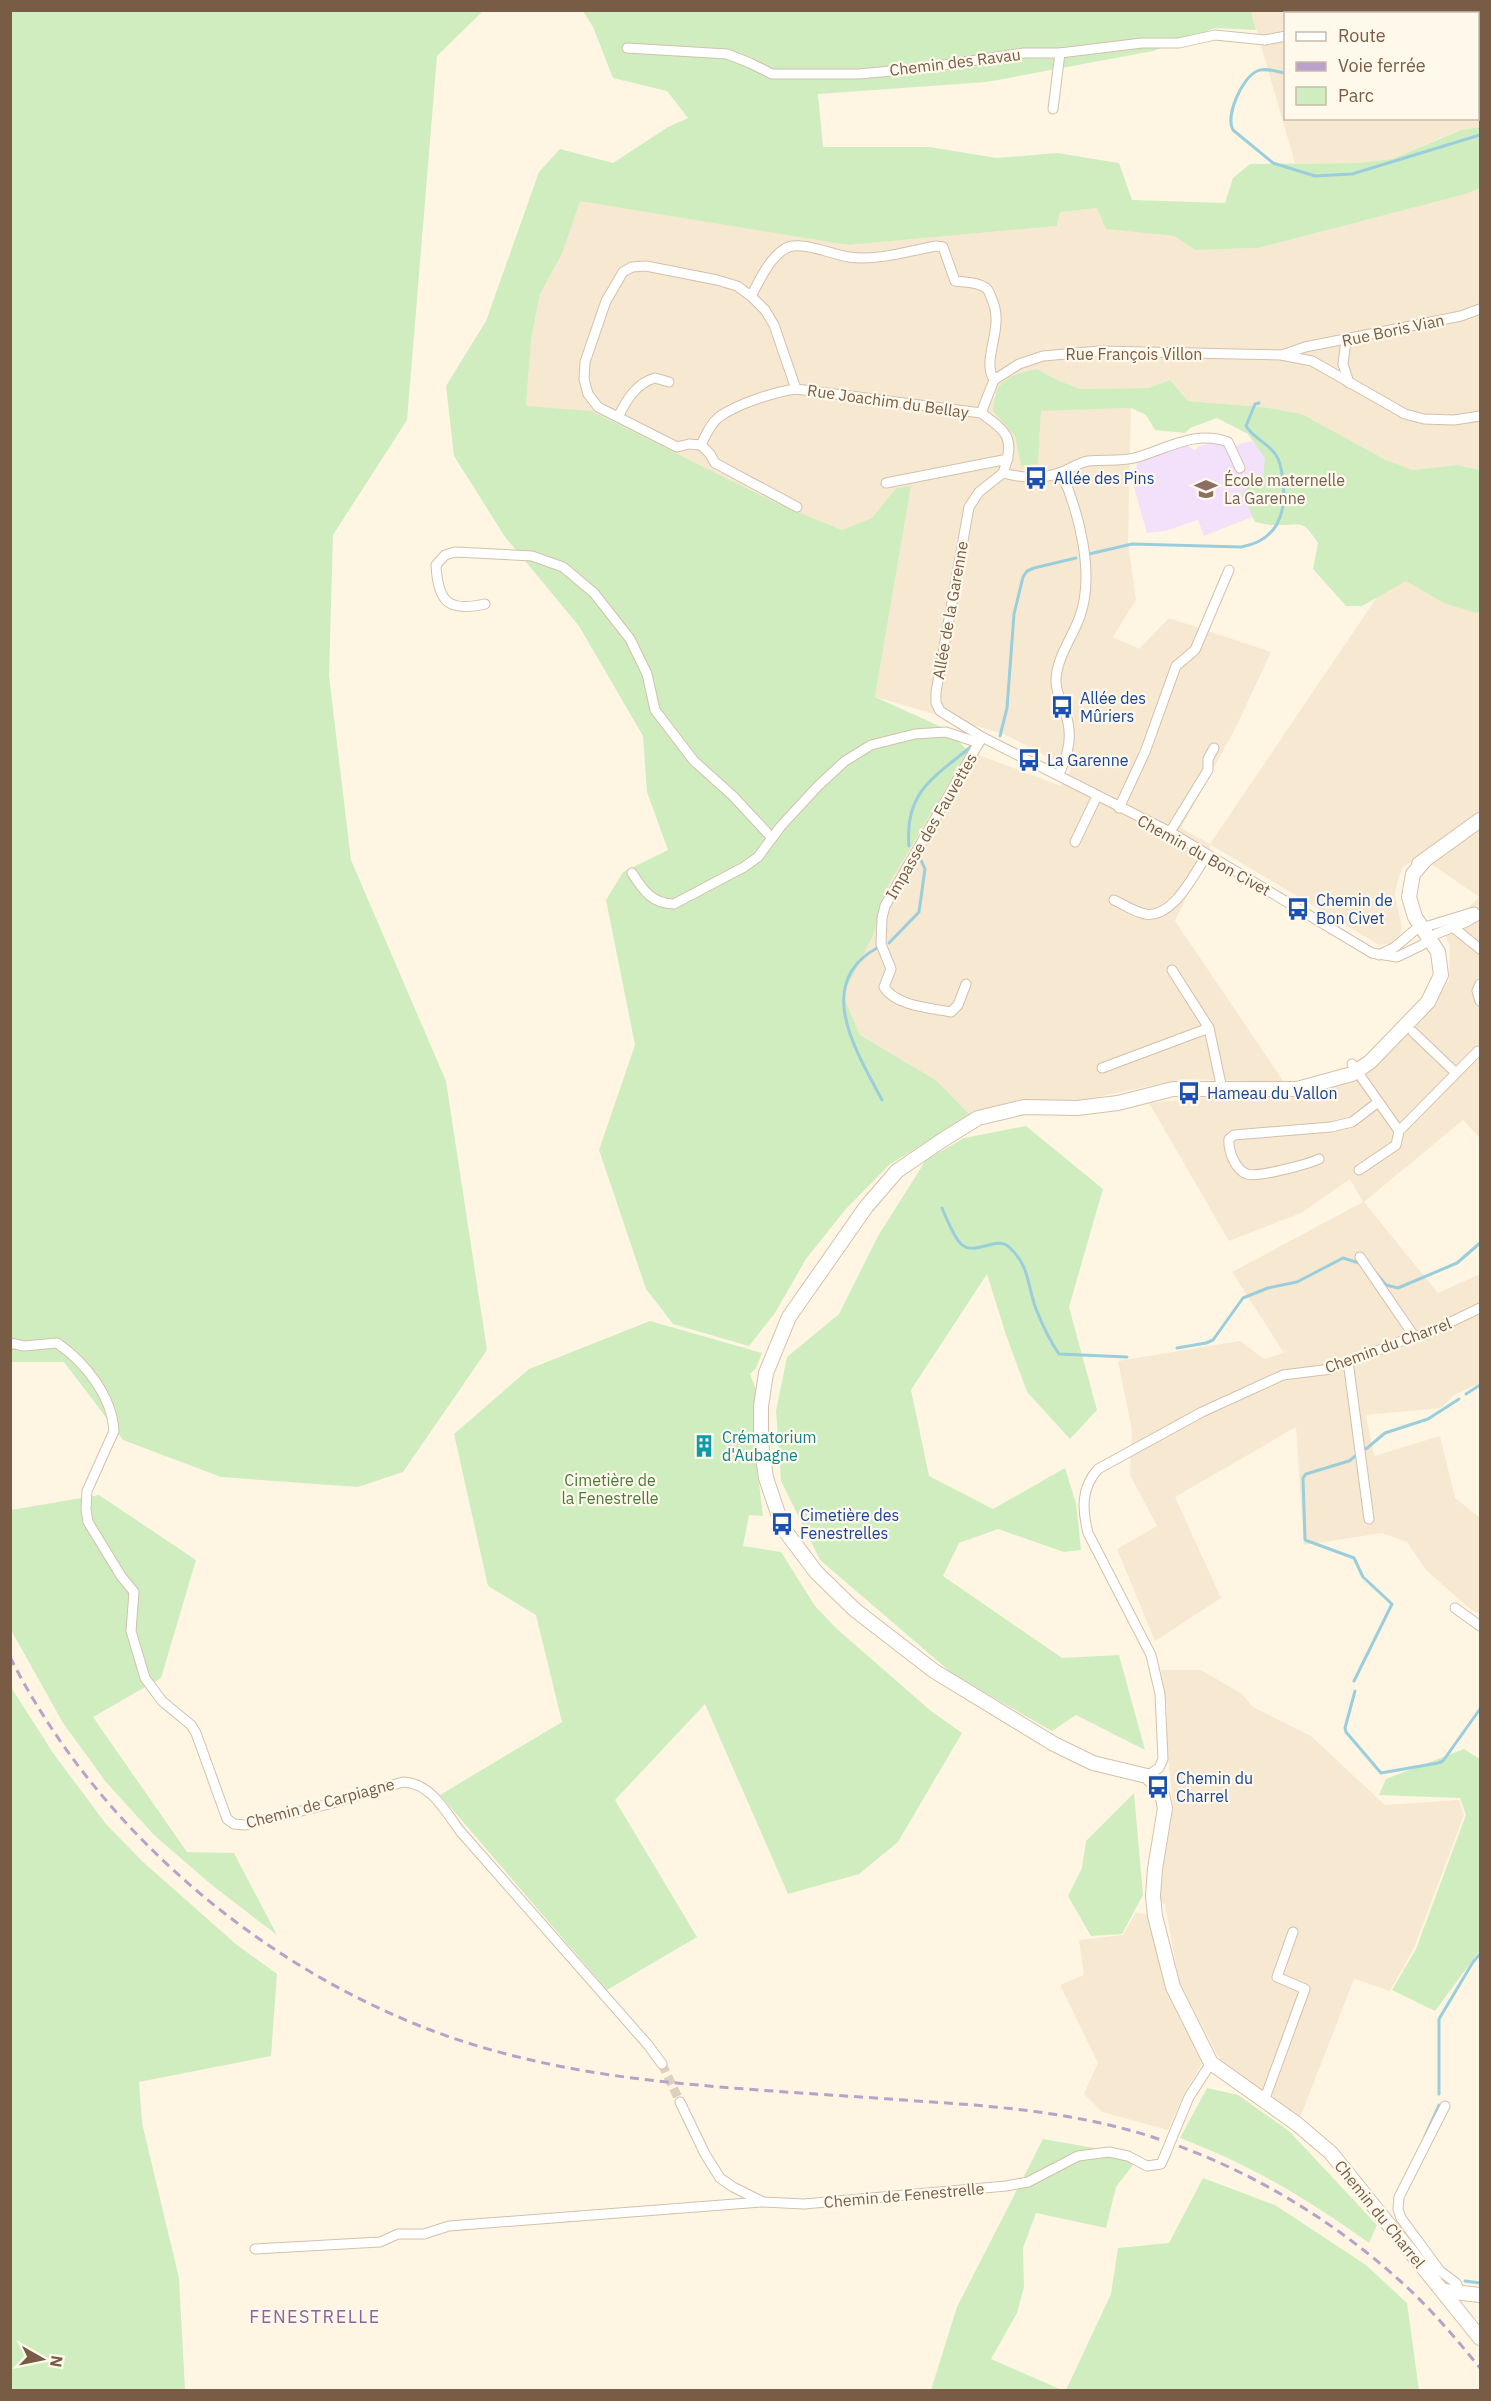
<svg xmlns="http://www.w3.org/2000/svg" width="1491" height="2401" viewBox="0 0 1491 2401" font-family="'IBM Plex Sans',sans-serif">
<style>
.residential{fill:#f7e8d1;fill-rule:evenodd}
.education{fill:#f3e0fb}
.green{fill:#d0edc0}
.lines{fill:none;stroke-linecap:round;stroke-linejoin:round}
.stream{stroke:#9bcedd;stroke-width:3}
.street-tunnel{stroke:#ddd0bc;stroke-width:9;stroke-dasharray:9 4.5;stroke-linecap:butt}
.street-casing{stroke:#d3c0ab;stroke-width:11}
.secondary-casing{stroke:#d6c0a8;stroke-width:16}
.street{stroke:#fff;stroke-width:9}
.secondary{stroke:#fff;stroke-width:14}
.rail{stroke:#b9a1c9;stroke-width:3;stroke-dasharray:9 6;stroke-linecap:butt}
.street-bridge-casing{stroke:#d3c0ab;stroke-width:11;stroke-linecap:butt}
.street-bridge{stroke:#fff;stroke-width:9}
.labels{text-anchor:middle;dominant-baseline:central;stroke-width:4.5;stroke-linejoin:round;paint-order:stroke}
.street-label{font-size:16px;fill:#795c46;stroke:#fff9ec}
.transit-label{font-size:16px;fill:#164399;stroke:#fff9ec;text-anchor:start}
.education-label{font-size:16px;fill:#785e54;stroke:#fff9ec;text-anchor:start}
.culture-label{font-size:16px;fill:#0d838f;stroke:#fff9ec;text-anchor:start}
.park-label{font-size:16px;fill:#497a3b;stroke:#fff9ec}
.neighbourhood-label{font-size:18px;letter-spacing:1.5px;fill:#8d619d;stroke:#fff9ec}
</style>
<rect width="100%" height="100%" fill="#fef6e3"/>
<!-- residential -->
<g class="residential">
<path d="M1251 11H1480V127L1457 131 1392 159 1357 163H1295ZM1286 14H1478V118H1286Z"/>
<path d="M1480 188V470L1457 465 1413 470 1386 460 1302 414 1263 407 1188 401 1170 380 1148 388 1080 389 1057 380 1037 369 994 394 993 410 1015 436 1021 466 1038 463 1041 411 1131 408 1128 543 1136 600 1113 637 1139 649 1169 618 1271 652 1236 727 1181 828 1210 844 1396 569 1480 579V1138L1463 1120 1364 1202 1438 1293 1480 1274V1383L1454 1395 1441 1408 1366 1415 1374 1456 1440 1436 1455 1498 1480 1518V1614L1469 1608 1426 1570 1407 1542 1382 1533 1304 1545 1296 1427 1175 1497 1221 1598 1155 1641 1117 1549 1157 1526 1130 1475 1132 1430 1118 1361 1240 1341 1264 1359 1284 1353 1232 1272 1363 1202 1350 1179 1301 1213 1229 1241 1149 1103 1207 1097H1295L1352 1081 1370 1071 1430 1009 1449 981 1450 946 1437 916 1459 918 1479 897 1420 856 1403 867 1398 879 1395 895 1402 927 1400 936 1391 943 1379 945 1211 845 1175 921 1284 1082 1183 1079 1079 1101 1040 1100 970 1115 936 1080 860 1035 843 995 873 936 888 886 968 751 1061 786 1071 769 1004 734 875 697 911 486 896 488 872 518 842 530 526 406 531 340 540 294 562 254 580 200 848 245 1057 226 1060 212 1097 208 1107 229 1174 236 1195 250 1258 248 1466 194Z"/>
<path d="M1161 1670H1201L1242 1694 1253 1707 1311 1736 1385 1805 1459 1800 1464 1815 1414 1948 1390 1991 1354 1979 1300 2118 1220 2060 1179 1982 1165 1905 1158 1898 1173 1806 1167 1745V1707Z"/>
<path d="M1136 1912 1151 1916 1162 1977 1181 2022 1204 2061 1186 2090 1168 2130 1102 2112 1084 2094 1098 2063 1060 1985 1084 1975 1079 1940 1123 1935Z"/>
</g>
<!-- education -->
<path class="education" d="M1251 441 1267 448 1277 507 1204 536 1198 520 1165 531 1147 533 1129 470H1136L1137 463 1188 443 1190 448 1196 450 1197 447 1213 442 1233 446Z"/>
<!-- green -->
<g class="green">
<path d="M10 11H483L437 56 407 420 333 535 329 676 351 860 446 1081 487 1350 403 1472 358 1487 221 1477 123 1440 64 1362H11Z"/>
<path d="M583 11H1251L1256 30 1215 28 1153 51 987 82 818 94 823 147H929L997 158 1057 153 1119 163 1132 200 1225 203 1233 178 1250 164 1357 163 1392 159 1461 130 1480 127V188L1466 194 1258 248 1195 250 1174 236 1106 229 1097 208 1060 212 1057 226 848 245 580 201 562 254 540 294 531 340 526 406 591 411 778 504 842 530 872 518 896 488 911 486 875 697 948 730 968 751 888 886 873 936 843 995 860 1035 936 1080 970 1115 889 1165 845 1210 806 1259 775 1313 749 1346 673 1324 646 1289 599 1150 635 1045 606 900 623 872 668 850 647 792 643 736 579 626 505 537 454 456 446 386 486 321 539 172 560 149 613 163 668 127 688 118 667 91 613 78 593 27Z"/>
<path d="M1037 369 1057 380 1080 389 1148 388 1170 380 1188 401 1263 407 1302 414 1386 460 1413 470 1457 465 1480 470V611L1476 613 1444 603 1406 581 1362 606H1346L1313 569 1318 543C1302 520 1304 525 1279 525 1271 526 1262 523 1255 522L1242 493 1255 481 1263 478 1265 458 1248 434 1217 418 1190 428 1185 433 1155 430 1146 415 1131 408 1041 411 1038 464 1021 466 1015 436 993 411C994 379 1010 375 1037 369Z"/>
<path d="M1026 1126 1103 1189 1069 1307 1097 1410 1070 1439 1027 1392 1006 1335 987 1274 911 1390 929 1476 993 1509 1065 1468 1076 1503 1081 1550 1064 1552 998 1529 959 1543 943 1576 1062 1658 1119 1655 1145 1750 1076 1715 1052 1731 954 1675 820 1560 781 1481 776 1411 787 1357 839 1314 878 1236 926 1160 964 1138Z"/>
<path d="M650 1321 762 1353 756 1368 750 1374 756 1390 754 1443 763 1516 749 1515 743 1546 781 1552 815 1606 837 1629 931 1711 962 1733 898 1842 859 1874 788 1894 705 1704 615 1800 697 1937 607 1990 440 1795 562 1722 536 1615 488 1586 454 1434 529 1369Z"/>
<path d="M99 1495 196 1560 161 1678 93 1717 187 1852 234 1853 277 1935 213 1886 154 1835 106 1782 63 1723 11 1630V1510Z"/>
<path d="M11 1687 53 1753 106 1824 142 1861 237 1945 277 1974 271 2056 139 2082 142 2123 179 2278 185 2390H11Z"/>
<path d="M1464 1749 1480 1759V1950L1435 2011 1392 1990 1416 1949 1466 1815 1460 1798 1379 1795 1386 1779Z"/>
<path d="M1134 1793 1143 1895 1122 1934 1091 1936 1068 1896 1082 1868 1086 1841Z"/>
<path d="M1207 2088 1238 2095 1289 2131 1377 2225 1369 2243C1306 2198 1253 2166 1180 2138Z"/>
<path d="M1043 2139 1140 2156 1116 2187 1106 2228 1036 2213 1023 2248 1024 2287 1017 2313 991 2359 1062 2390H931L957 2307Z"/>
<path d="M1203 2178 1275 2205 1366 2265 1407 2303 1419 2390H1066L1111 2294 1118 2248 1169 2243Z"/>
</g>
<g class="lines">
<!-- stream -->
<g class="stream">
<path d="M1420 14 1426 10"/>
<path d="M1286 73C1277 72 1265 67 1257 71 1242 78 1225 116 1233 130L1273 163 1315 176 1352 174 1480 135"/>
<path d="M1089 554 1132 544 1241 547C1276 541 1287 515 1283 482 1282 473 1281 462 1276 455 1268 443 1253 438 1246 426L1255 404 1259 403"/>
<path d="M1000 736 1007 708 1014 614 1023 577 1027 571 1034 568 1076 558"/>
<path d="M909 846C904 791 935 777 973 745"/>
<path d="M889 943 919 912 925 869 920 858"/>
<path d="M877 948C812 984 858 1054 882 1100"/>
<path d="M942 1208C947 1219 953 1236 961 1244 975 1257 996 1235 1009 1247 1030 1266 1027 1285 1036 1309 1042 1324 1050 1341 1059 1354L1127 1357"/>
<path d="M1375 1272 1386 1285 1398 1288 1457 1263 1480 1243"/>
<path d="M1177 1348 1206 1343 1213 1340 1243 1298 1268 1288 1297 1282 1343 1258 1359 1263"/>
<path d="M1466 1394 1480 1385"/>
<path d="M1366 1449 1385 1433 1428 1419 1459 1399"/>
<path d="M1354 1681 1392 1604 1363 1577 1354 1558 1305 1540 1303 1478 1306 1474 1349 1461 1357 1455"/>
<path d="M1355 1691 1345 1728 1346 1732 1381 1773 1438 1763 1443 1761 1480 1709"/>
<path d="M1439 2094V2019L1473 1962 1480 1954"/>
<path d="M1425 2136 1439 2105"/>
<path d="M1465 2281 1480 2283"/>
</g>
<!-- street-tunnel -->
<path class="street-tunnel" d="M662 2064 680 2102"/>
<!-- street casing -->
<g class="street-casing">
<g id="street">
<path d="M1440 14 1456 10"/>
<path d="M1478 44 1480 43"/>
<path d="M627 48 727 54 750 63 772 74H859L923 68 1024 53H1060L1142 43H1179L1215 35 1265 40 1286 36"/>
<path d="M1053 109 1060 53"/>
<path d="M751 296C760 280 769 258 786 248 800 240 833 255 849 257 878 261 908 251 936 246L943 247 955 281C965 282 980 282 987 289 990 292 991 298 993 302 1004 330 981 359 994 380"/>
<path d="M1346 340 1343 364 1349 383"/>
<path d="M1282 355 1305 347 1461 316 1480 309"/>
<path d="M981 413 994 380 1019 364 1043 356 1099 351 1281 355 1312 361 1405 414 1424 419 1454 420 1480 416"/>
<path d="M618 417C626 401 636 383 655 378L669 382"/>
<path d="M701 445 689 444 677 447 598 407 588 394 584 379 585 362 606 301 623 272 632 267 646 266 717 280 737 286 751 296 765 310 774 325 796 389"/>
<path d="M701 445C706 435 710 424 719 417 737 404 774 392 796 389L981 413C1009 433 1015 439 1003 473"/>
<path d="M701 445 710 454 715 463 797 507"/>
<path d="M1003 473 979 492 969 507 936 692V703L940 711 982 737 1170 832 1372 953 1397 957 1422 945 1436 934 1466 922 1480 914"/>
<path d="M1003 473C1023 478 1041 480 1062 472 1071 468 1078 463 1088 461 1105 459 1122 462 1138 457 1168 448 1196 430 1228 442L1240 468"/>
<path d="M886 483 1008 459"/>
<path d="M485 604C449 612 438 603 436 565L445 555 455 552 532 556 563 567 594 593 630 639 647 674 655 710 694 761 733 796 772 838"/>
<path d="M1059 774C1069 753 1073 734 1065 712 1061 702 1056 692 1056 681 1056 658 1073 637 1080 616 1095 574 1079 512 1061 472"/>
<path d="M1119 808 1145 752 1176 666 1195 650 1229 570"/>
<path d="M1170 832 1208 770V759L1214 748"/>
<path d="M1075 842 1097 796"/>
<path d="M632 873C643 890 652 904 674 904L744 867 758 857 781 826 818 786 845 761 871 745 915 734 946 732 979 743"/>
<path d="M1114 900C1124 905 1135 912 1145 914 1173 919 1193 875 1207 855"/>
<path d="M1454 928 1480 949"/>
<path d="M1379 955 1395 947 1415 930 1474 912"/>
<path d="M1172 970 1209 1028"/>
<path d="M966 984 958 1005 951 1012C930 1008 896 1006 884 987L891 969 881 944 882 918 885 906 981 739"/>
<path d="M1480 984 1477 991 1480 1001"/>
<path d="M1413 1032 1456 1073"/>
<path d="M1352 1064 1399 1131 1478 1051"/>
<path d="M1102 1068 1209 1028 1222 1089"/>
<path d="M1319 1159C1308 1164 1257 1178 1247 1174 1235 1170 1228 1150 1229 1139L1234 1135 1331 1127 1352 1122 1377 1103"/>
<path d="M1359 1170 1396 1145 1399 1131"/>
<path d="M1360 1257 1414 1336"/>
<path d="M10 1343 24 1346 57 1343C85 1362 112 1396 114 1431L87 1491 86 1509 88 1522 121 1576 134 1592 131 1631 145 1678 162 1701 191 1725 196 1733 227 1819 234 1824 245 1825 329 1804 403 1782C431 1783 445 1811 460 1831L648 2045 662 2064"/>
<path d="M1348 1361 1369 1519"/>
<path d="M1455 1608 1480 1626"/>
<path d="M1147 1776 1159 1768 1163 1759 1160 1694 1151 1655 1088 1533C1082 1509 1081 1488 1098 1469L1202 1412 1283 1375 1331 1369 1414 1336 1426 1334 1480 1308"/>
<path d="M1264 2101 1305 1989 1277 1977 1293 1932"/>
<path d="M680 2102 705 2154 720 2178 733 2187 763 2202 804 2204 1006 2186 1028 2182 1078 2156 1109 2152 1128 2156 1147 2166 1161 2164 1165 2155"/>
<path d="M1445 2106 1399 2197 1398 2209 1401 2218 1440 2271 1456 2283 1460 2291"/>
<path d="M1172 2138 1189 2097 1211 2063"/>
<path d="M255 2249 380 2242 398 2234H424L449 2226 761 2202"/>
</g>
</g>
<!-- secondary casing -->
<g class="secondary-casing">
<g id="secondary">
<path d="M1425 860 1413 874 1409 897 1415 917 1438 952 1441 975 1428 1002 1370 1062 1352 1074 1297 1089H1173L1118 1103 1077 1108 1024 1107 978 1118 944 1139 897 1171 866 1207 789 1317 766 1373 761 1406V1442L766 1478 783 1528 816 1572 855 1610 934 1671 1054 1744 1093 1763 1147 1776 1158 1787 1162 1794 1165 1808 1155 1869 1153 1896 1155 1916 1173 1987 1211 2063 1297 2124 1331 2153 1480 2338"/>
<path d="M1419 864 1480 820"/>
<path d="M1444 2291 1480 2295"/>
</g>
</g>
<!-- street -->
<use href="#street" class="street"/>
<!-- secondary -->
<use href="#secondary" class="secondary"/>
<!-- rail -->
<path class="rail" d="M10 1657C96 1827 256 1964 433 2031 511 2060 594 2075 677 2083 757 2091 837 2095 917 2101 995 2106 1071 2112 1146 2135 1244 2165 1337 2221 1411 2291 1436 2315 1458 2341 1480 2368"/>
<!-- street-bridge casing -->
<g class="street-bridge-casing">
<path id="street-bridge" d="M1165 2155 1172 2138"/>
</g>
<!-- street-bridge -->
<use href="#street-bridge" class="street-bridge"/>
</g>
<!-- icons -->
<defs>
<g id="bus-bare" transform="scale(1.8)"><path d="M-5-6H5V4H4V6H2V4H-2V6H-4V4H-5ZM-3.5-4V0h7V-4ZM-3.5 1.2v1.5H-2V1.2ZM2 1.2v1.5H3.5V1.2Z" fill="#1a4fb4" stroke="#fff9ec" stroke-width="2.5" paint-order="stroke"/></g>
<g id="school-bare" transform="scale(1.8)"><path d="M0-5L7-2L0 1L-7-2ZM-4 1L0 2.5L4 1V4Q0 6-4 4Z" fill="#8d6e63" stroke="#fff9ec" stroke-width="2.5" paint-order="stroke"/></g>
<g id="building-bare" transform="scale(1.8)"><path d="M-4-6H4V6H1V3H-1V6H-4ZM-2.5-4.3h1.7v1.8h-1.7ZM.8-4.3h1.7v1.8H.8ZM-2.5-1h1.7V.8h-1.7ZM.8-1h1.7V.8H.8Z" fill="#0f9aa8" stroke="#fff9ec" stroke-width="2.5" paint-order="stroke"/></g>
</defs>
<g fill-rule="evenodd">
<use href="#bus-bare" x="1036" y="478"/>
<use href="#school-bare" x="1206" y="489"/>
<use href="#bus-bare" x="1062" y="707"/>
<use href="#bus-bare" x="1029" y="760"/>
<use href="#bus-bare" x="1298" y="909"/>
<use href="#bus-bare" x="1189" y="1093"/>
<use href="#building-bare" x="704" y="1446"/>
<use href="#bus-bare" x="782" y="1524"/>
<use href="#bus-bare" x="1158" y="1787"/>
</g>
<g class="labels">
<!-- street labels -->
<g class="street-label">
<text transform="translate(955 62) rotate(-7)">Chemin des Ravau</text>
<text transform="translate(1393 330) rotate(-12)">Rue Boris Vian</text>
<text x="1134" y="354">Rue François Villon</text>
<text transform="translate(888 401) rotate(8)">Rue Joachim du Bellay</text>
<text transform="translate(950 610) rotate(-80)">Allée de la Garenne</text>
<text transform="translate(931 826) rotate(-60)">Impasse des Fauvettes</text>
<text transform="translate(1204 855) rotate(29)">Chemin du Bon Civet</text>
<text transform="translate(1388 1345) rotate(-20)">Chemin du Charrel</text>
<text transform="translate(320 1803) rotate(-15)">Chemin de Carpiagne</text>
<text transform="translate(904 2195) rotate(-5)">Chemin de Fenestrelle</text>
<text transform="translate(1380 2214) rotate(51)">Chemin du Charrel</text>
</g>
<!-- transit labels -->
<g class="transit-label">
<text x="1054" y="478">Allée des Pins</text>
<text x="1080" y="698">Allée des<tspan x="1080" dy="18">Mûriers</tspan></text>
<text x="1047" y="760">La Garenne</text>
<text x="1316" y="900">Chemin de<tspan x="1316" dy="18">Bon Civet</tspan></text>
<text x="1207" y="1093">Hameau du Vallon</text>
<text x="800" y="1515">Cimetière des<tspan x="800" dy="18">Fenestrelles</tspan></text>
<text x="1176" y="1778">Chemin du<tspan x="1176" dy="18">Charrel</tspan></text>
</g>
<!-- education labels -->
<g class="education-label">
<text x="1224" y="480">École maternelle<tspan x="1224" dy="18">La Garenne</tspan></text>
</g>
<!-- culture labels -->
<g class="culture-label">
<text x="722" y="1437">Crématorium<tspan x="722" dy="18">d'Aubagne</tspan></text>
</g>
<!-- park labels -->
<g class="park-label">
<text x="610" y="1480">Cimetière de<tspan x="610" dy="18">la Fenestrelle</tspan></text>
</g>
<!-- neighbourhood labels -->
<g class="neighbourhood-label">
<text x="315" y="2316">FENESTRELLE</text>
</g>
</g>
<!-- border -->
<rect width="1491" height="2401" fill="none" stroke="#795c46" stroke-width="24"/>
<!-- legend -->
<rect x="1284" y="12" width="195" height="108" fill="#fff9ec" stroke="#c9baaa" stroke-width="1.5"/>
<rect x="1296" y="32" width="30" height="9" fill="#ffffff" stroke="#c9baaa" stroke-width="1.5"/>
<text x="1338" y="42" font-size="18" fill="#795c46">Route</text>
<rect x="1296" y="62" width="30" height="9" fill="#b9a1c9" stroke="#c9baaa" stroke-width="1.5"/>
<text x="1338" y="72" font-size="18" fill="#795c46">Voie ferrée</text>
<rect x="1296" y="87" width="30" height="18" fill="#d0edc0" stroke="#c9baaa" stroke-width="1.5"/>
<text x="1338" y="102" font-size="18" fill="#795c46">Parc</text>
<!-- north arrow -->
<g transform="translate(42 2359) rotate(99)" stroke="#fff9ec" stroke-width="4.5" paint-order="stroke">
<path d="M0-4.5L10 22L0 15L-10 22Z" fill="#795c46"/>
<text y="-9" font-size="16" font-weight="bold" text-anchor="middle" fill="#795c46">N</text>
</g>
</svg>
